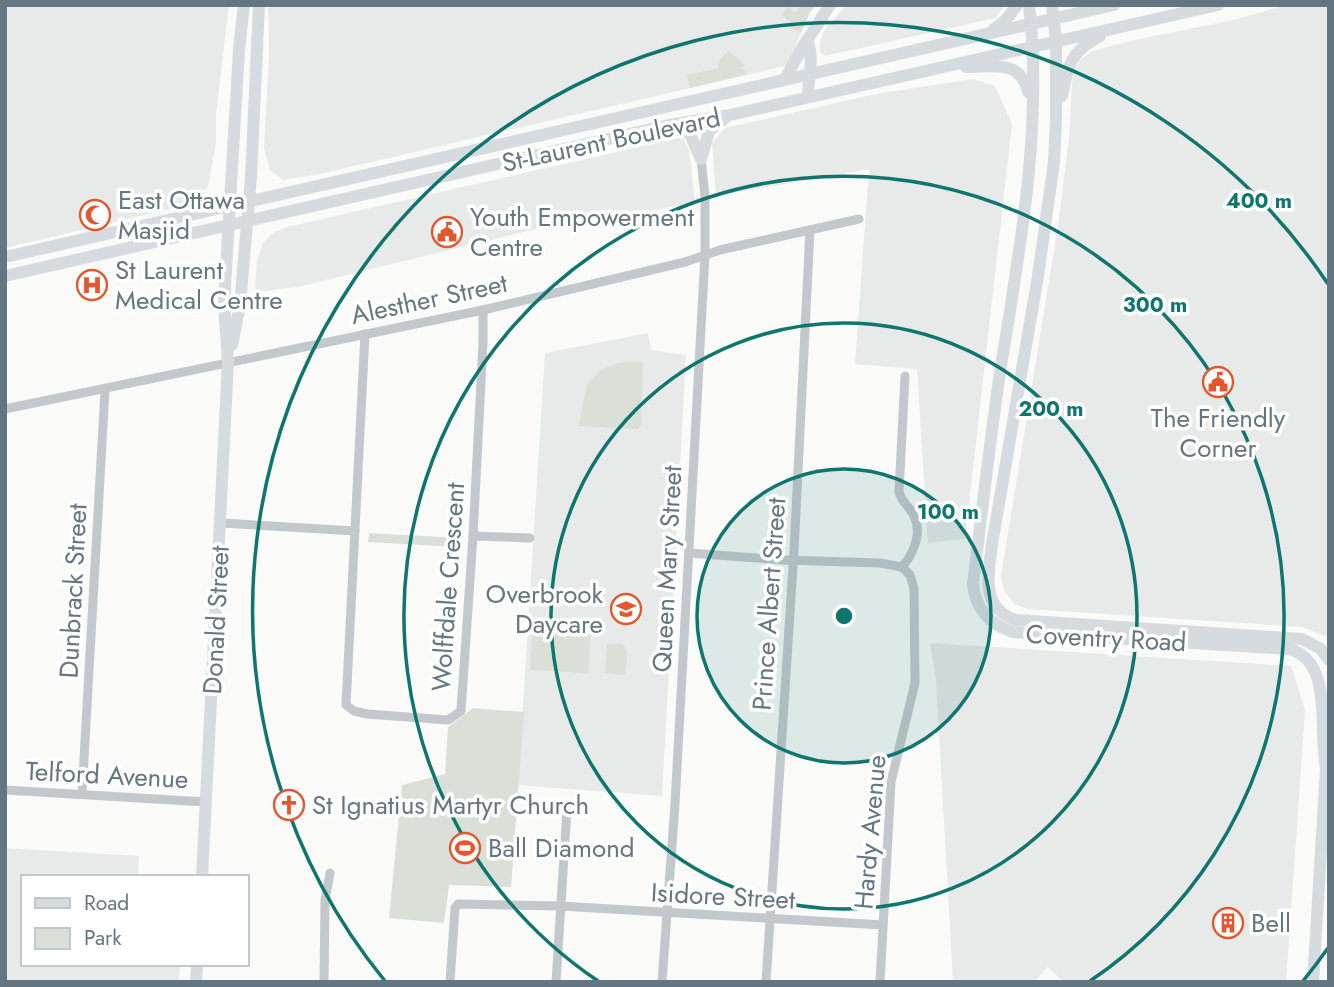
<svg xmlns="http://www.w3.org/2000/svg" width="1334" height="987" viewBox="0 0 1334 987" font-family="Jost,sans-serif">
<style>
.built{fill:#e8e9e9}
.green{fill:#dadfd7}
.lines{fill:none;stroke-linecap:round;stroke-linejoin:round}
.street{stroke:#c3c8cc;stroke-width:9}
.secondary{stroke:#d6dbdf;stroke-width:12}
.ring{fill:none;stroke:#0f766e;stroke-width:3.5}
.labels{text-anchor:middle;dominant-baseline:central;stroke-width:7;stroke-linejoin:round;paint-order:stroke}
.street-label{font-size:26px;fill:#657683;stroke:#fff}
.poi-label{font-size:26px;fill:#657683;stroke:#fff;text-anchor:start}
.centre{fill:#0f766e;stroke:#fff;stroke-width:3.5}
.ring-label{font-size:21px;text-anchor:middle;font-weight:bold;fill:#0f766e;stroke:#fff;stroke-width:7;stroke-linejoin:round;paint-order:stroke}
</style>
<rect width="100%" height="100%" fill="#fafaf8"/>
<!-- built -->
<g class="built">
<path d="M5 5H229L216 114V143L208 187 187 205 5 248Z"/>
<path d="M268 5H816L809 14 790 59 785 66 320 174 283 180 270 170 264 148 269 55Z"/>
<path d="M846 5H1004L996 18 825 56 820 51V43L824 31Z"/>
<path d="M1286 5H1329V638L1303 627 1028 609 1014 604 1004 590 1001 576 1058 226 1069 138 1072 83 1075 70 1081 59 1093 51 1125 42 1233 20Z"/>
<path d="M973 79 995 86 1012 124 965 539 928 543 917 369 855 364 869 169 716 196 712 143 725 128 876 94Z"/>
<path d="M682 137 689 149 695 202 572 227 550 230 548 226 297 287 255 292 257 260 263 243 273 233 287 227Z"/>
<path d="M648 333 651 350 686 355 662 796 518 785 545 353Z"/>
<path d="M930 643 1291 666 1305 710 1286 982H1064L1047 967 1035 982H953L936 680Z"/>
<path d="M5 848 139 856 138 876 154 877H23V964H180L179 982H5Z"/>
</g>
<!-- green -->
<g class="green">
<path d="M802 5H815L809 14 801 32 788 27 791 23 782 14 788 7 795 13Z"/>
<path d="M729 51 745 65 742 68 748 74 690 88 687 75 718 68 720 59Z"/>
<path d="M624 362H643L641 425 638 429 579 426 587 384 602 369Z"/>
<path d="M369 533 459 538 458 547 368 542Z"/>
<path d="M533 624 591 628 588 673 530 670Z"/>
<path d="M607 644H623L627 651 625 675 605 673Z"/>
<path d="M473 708 524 712 511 887 449 885 444 923 389 918 402 785 445 774 448 727Z"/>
</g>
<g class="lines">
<!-- street -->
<g class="street">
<path d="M365 334 346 705 354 711 367 714 448 720 461 711 473 536 483 343V310"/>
<path d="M5 409 483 310 685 262 720 250 859 219"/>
<path d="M221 523 355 531"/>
<path d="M473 536 530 538"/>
<path d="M689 553 783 560 880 563 902 567"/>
<path d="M902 567C915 552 924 529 911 511 907 504 901 501 899 492L905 376"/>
<path d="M5 790 206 802"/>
<path d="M82 794 105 390"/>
<path d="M324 982 325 900 330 873"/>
<path d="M450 982 455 908 458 904 560 906 883 925"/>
<path d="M556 982 567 809"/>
<path d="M662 982 675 804 705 255V196L701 159"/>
<path d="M766 982 794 551 810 230"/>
<path d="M880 982 891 782 915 683 914 589 910 575 902 567"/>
</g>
<!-- secondary -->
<g class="secondary">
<path d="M1029 5C1043 126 1020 248 1001 366 990 439 982 511 973 584 975 608 990 625 1013 632L1289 649C1334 661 1318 728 1326 769L1313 982"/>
<path d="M1052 5 1056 42V121L1054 162 1038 276 992 544C988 574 980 608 1016 620L1302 639 1321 649 1329 660"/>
<path d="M993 30 1007 19 1017 5"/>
<path d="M808 42C814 59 808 79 808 97"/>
<path d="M966 67C993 67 1021 59 1028 92"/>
<path d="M785 79 802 48 830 5"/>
<path d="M1062 96C1068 65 1070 52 1100 36"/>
<path d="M673 126 690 134 700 157"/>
<path d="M701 159 709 131 726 117"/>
<path d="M5 257 1114 5"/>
<path d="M5 276 669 125 730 115 1218 5"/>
<path d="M232 345 240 305 251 177 259 5"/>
<path d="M202 877 228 362 224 303 239 50 244 5"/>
<path d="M196 982 197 964"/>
</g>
</g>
<!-- distance rings -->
<circle cx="844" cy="616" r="147" fill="#0f766e" fill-opacity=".12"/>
<g class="ring">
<circle cx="844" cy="616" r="147"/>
<circle cx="844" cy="616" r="293"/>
<path d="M598 981A440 440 0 1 1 1090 981"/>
<path d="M1328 948A587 587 0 0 1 1303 981M385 981A587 587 0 1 1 1328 284"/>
</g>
<!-- icons -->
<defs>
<g id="mosque-ring" transform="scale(1.575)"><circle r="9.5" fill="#fff" stroke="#e4572e" stroke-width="1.5"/><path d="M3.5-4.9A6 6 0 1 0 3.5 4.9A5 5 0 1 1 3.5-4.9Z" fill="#e4572e"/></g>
<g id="civic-ring" transform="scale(1.575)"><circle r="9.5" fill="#fff" stroke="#e4572e" stroke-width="1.5"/><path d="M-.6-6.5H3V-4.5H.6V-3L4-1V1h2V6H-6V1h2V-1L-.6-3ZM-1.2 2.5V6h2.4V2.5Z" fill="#e4572e"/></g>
<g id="hospital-ring" transform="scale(1.575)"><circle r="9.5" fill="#fff" stroke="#e4572e" stroke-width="1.5"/><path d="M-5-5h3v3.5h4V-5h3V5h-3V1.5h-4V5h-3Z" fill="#e4572e"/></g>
<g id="school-ring" transform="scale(1.575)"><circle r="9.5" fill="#fff" stroke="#e4572e" stroke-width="1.5"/><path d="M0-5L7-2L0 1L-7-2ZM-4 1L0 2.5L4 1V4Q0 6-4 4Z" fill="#e4572e"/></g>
<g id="church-ring" transform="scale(1.575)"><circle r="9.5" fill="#fff" stroke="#e4572e" stroke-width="1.5"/><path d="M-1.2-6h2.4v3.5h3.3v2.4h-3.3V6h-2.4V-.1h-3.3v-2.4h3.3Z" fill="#e4572e"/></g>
<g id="stadium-ring" transform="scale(1.575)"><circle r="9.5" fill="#fff" stroke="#e4572e" stroke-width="1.5"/><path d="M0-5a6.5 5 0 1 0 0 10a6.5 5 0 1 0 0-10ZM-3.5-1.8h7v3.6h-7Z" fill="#e4572e"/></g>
<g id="building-ring" transform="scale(1.575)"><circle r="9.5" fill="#fff" stroke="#e4572e" stroke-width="1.5"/><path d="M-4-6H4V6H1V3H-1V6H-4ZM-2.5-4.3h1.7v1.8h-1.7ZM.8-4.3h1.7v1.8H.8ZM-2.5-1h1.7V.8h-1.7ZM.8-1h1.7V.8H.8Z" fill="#e4572e"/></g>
</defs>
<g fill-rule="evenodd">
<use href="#mosque-ring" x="95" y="215"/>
<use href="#civic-ring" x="447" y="232"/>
<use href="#hospital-ring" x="92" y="285"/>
<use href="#civic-ring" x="1218" y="382"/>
<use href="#school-ring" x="626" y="609"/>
<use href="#church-ring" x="289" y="805"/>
<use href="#stadium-ring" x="465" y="848"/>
<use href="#building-ring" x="1228" y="923"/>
</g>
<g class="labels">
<!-- street labels -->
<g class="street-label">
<text transform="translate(611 140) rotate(-12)">St-Laurent Boulevard</text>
<text transform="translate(429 299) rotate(-12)">Alesther Street</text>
<text transform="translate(667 569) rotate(-87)">Queen Mary Street</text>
<text transform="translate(448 587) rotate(-86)">Wolffdale Crescent</text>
<text transform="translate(73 591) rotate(-87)">Dunbrack Street</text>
<text transform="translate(769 604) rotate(-86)">Prince Albert Street</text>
<text transform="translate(216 620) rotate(-87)">Donald Street</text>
<text transform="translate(1106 638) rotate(3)">Coventry Road</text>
<text transform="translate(107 775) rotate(3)">Telford Avenue</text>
<text transform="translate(870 832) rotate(-85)">Hardy Avenue</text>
<text transform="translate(723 896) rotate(3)">Isidore Street</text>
</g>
<!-- poi labels -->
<g class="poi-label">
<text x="118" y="200">East Ottawa<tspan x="118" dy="30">Masjid</tspan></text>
<text x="470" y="217">Youth Empowerment<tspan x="470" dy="30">Centre</tspan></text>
<text x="115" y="270">St Laurent<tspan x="115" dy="30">Medical Centre</tspan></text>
<text x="1218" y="418" text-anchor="middle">The Friendly<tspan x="1218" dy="30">Corner</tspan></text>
<text x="603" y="594" text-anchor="end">Overbrook<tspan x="603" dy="30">Daycare</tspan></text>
<text x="312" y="805">St Ignatius Martyr Church</text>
<text x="488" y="848">Ball Diamond</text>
<text x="1251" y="923">Bell</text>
</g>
</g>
<circle cx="844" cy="616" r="10" class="centre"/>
<g class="ring-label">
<text x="1259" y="208">400 m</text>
<text x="1155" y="312">300 m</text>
<text x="1051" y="416">200 m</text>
<text x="948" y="519">100 m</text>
</g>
<!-- border -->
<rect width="1334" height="987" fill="none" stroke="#657683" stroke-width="14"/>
<!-- legend -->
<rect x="21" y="875" width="228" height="91" fill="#ffffff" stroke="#c1c8cd" stroke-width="2"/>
<rect x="35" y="898" width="35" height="10" fill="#d6dbdf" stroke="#c1c8cd" stroke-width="2"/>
<text x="84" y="910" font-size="21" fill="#657683">Road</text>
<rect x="35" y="928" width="35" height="21" fill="#dadfd7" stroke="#c1c8cd" stroke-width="2"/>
<text x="84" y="945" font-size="21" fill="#657683">Park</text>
</svg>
